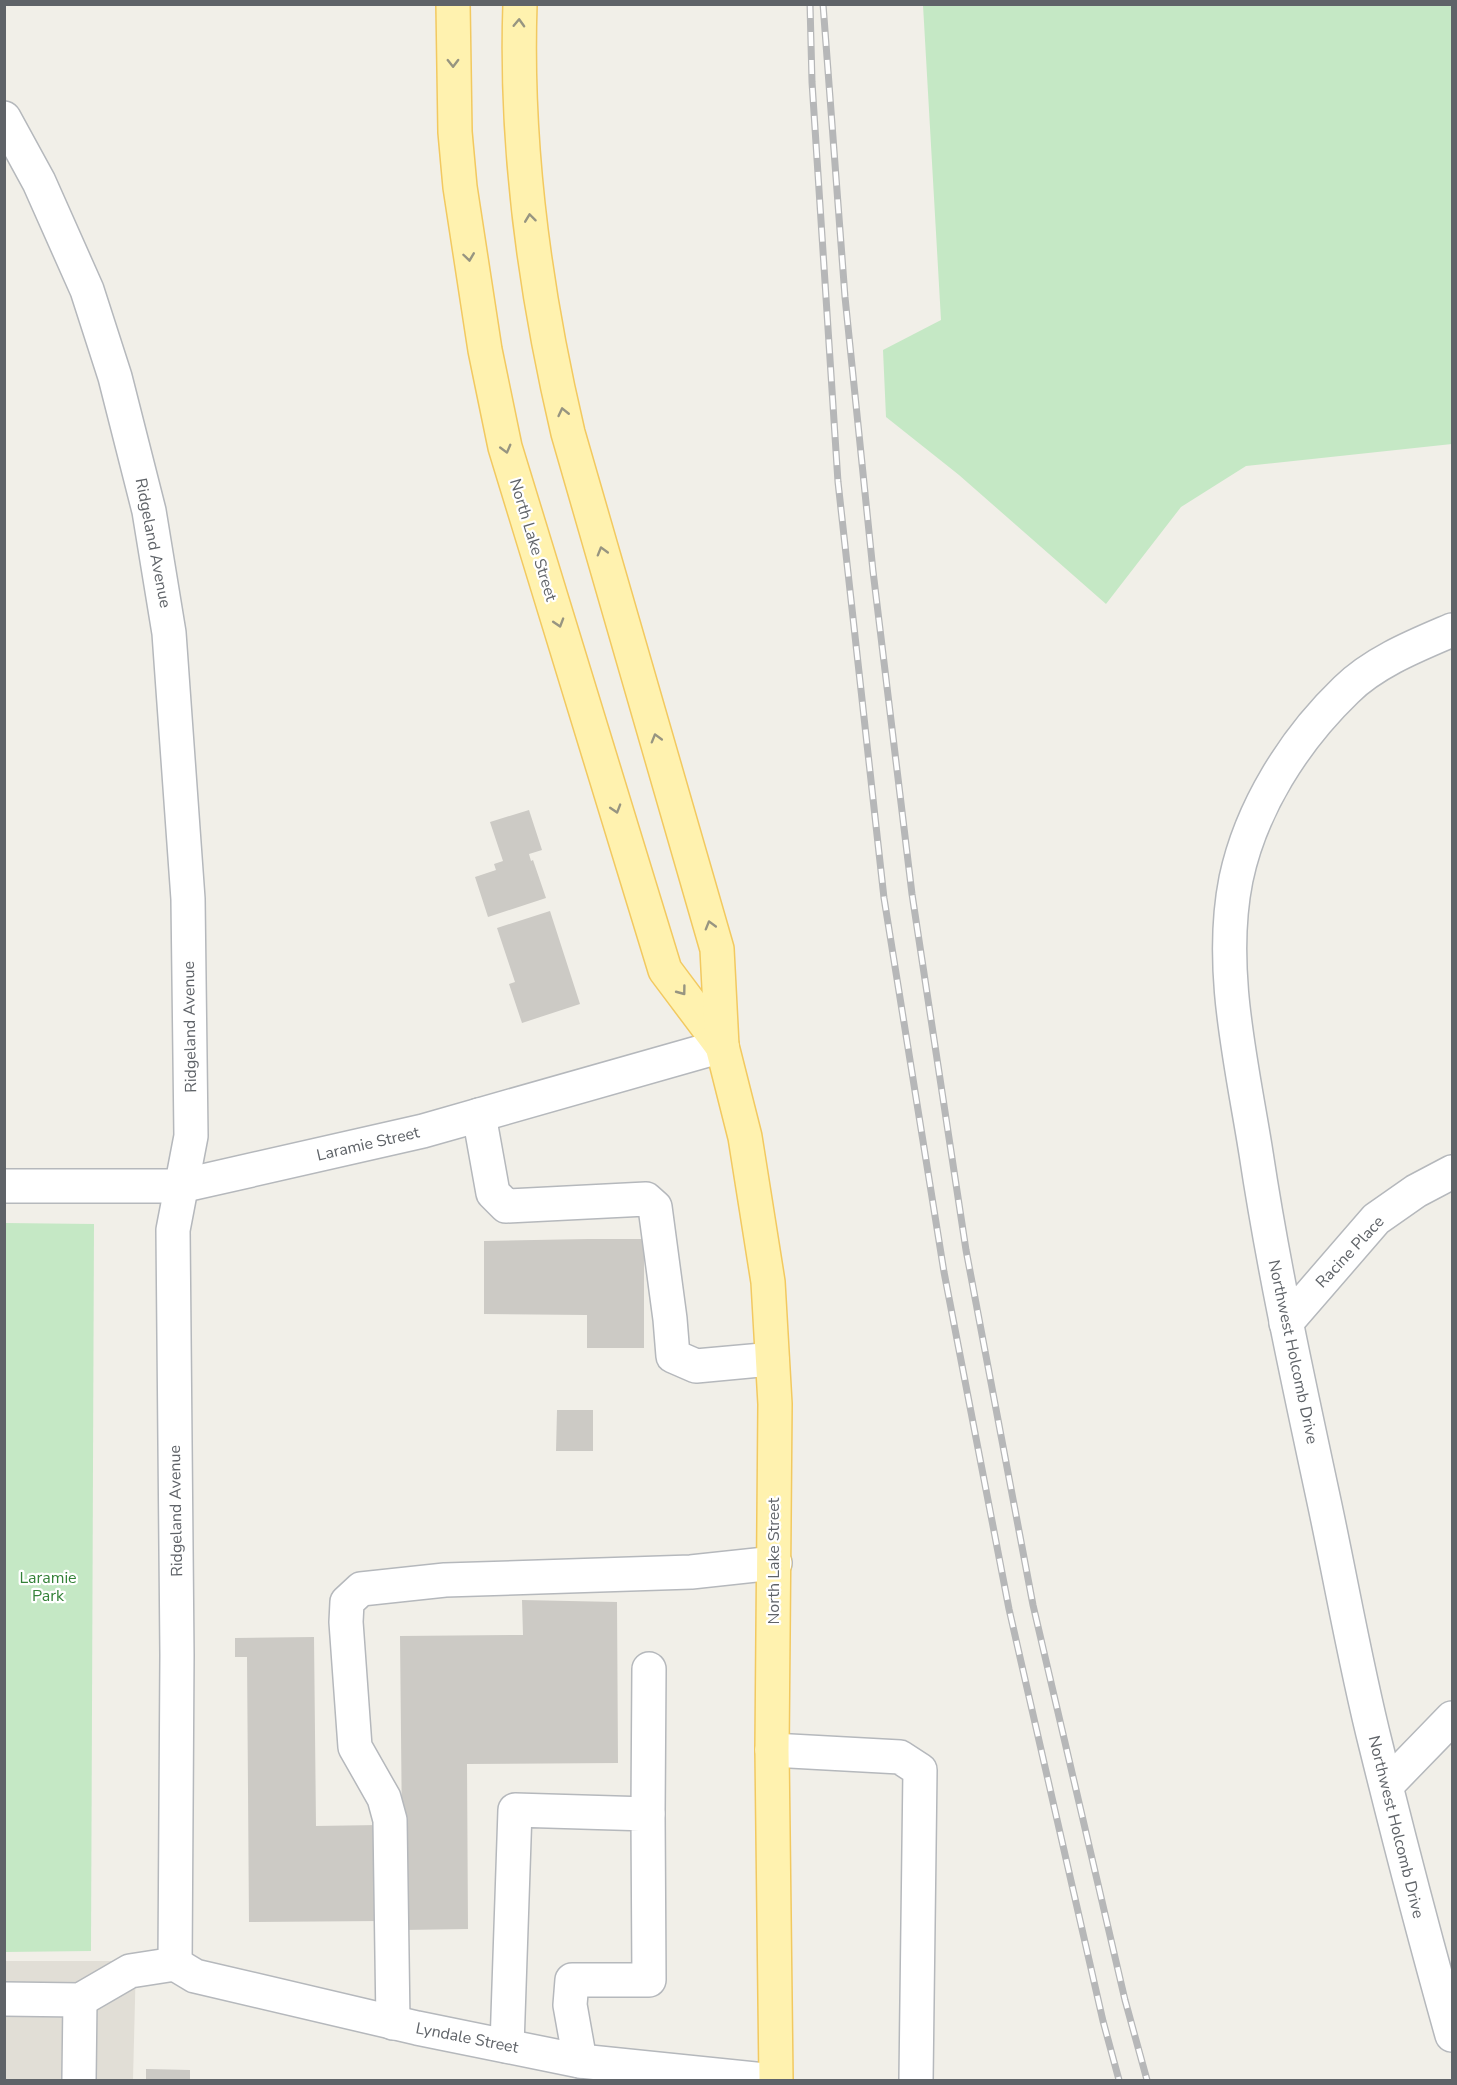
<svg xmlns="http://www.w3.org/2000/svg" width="1457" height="2085" viewBox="0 0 1457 2085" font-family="'Nunito Sans',sans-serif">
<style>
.education{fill:#e1ded6}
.green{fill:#c5e8c5}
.building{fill:#cccac5}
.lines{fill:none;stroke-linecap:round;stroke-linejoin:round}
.minor-casing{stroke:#b5b8bc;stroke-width:36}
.major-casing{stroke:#f2c960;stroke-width:36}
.minor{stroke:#fff;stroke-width:33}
.major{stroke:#fff2af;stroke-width:33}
.rail-casing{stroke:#b6b7b8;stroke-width:7}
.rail{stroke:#fff;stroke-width:4.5;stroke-dasharray:14;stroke-linecap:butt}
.oneway{stroke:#979581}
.labels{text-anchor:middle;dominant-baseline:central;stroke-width:4.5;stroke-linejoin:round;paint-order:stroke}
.street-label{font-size:16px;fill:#5f6368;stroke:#fff}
.park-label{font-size:16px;fill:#348238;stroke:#fff}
</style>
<rect width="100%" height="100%" fill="#f1efe8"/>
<!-- education -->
<path class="education" d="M5 1961H136L133 2080H5Z"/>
<!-- green -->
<g class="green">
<path d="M923 5H1452V444L1246 466 1181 507 1106 604 959 475 886 417 883 350 941 320Z"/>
<path d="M5 1223 94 1224 91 1951 5 1952Z"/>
</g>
<!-- building -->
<g class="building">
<path d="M529 810 542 850 529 854 531 861 533 860 546 898 488 917 475 877 496 870 494 864 503 861 490 822Z"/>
<path d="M550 911 580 1004 522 1023 509 984 515 982 497 928Z"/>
<path d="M588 1239H644V1348H587V1315L484 1314V1241Z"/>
<path d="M557 1410H593V1451H556Z"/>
<path d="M522 1600 617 1602 618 1763 467 1764 468 1929 403 1930 400 1636 523 1635Z"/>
<path d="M314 1637 316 1826 379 1825 380 1921 249 1922 247 1657H235V1638Z"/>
<path d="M146 2069 190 2070V2080H146Z"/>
</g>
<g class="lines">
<!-- minor casing -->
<g class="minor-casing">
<g id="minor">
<path d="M4 118 39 182 87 290 115 377 149 511 169 633 188 899 191 1136 173 1230 177 1655 175 1964"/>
<path d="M1452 630C1417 645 1374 662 1346 690 1294 740 1251 808 1236 879 1218 969 1242 1064 1256 1153 1274 1272 1300 1389 1325 1506 1342 1586 1356 1667 1376 1746 1400 1843 1425 1939 1452 2035"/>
<path d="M479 1115 493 1193 506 1206 646 1199 655 1207 670 1319 673 1356 696 1366 772 1359"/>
<path d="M4 1186H181L423 1131 722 1046"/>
<path d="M1286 1323 1376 1219 1416 1191 1452 1172"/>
<path d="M772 1750 900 1757 920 1770 916 2080"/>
<path d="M1387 1785 1452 1718"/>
<path d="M648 1814 649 1669"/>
<path d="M175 1964 195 1976 417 2028 580 2061 765 2080"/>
<path d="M4 1999 80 2000 130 1971 175 1964"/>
<path d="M393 2023 390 1820 384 1798 355 1747 346 1622 347 1602 361 1589 445 1580 691 1572 775 1563"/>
<path d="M507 2046 515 1810 648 1814 649 1980H572L570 2005 580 2061"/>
<path d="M79 2080 80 2000"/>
</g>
</g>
<!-- major casing -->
<g class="major-casing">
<g id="major">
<path d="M453 4 455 132 460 187 485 350 505 447 665 970 722 1046"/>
<path d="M520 4C515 148 535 293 568 433L717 949 722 1046 745 1137 768 1282 775 1404 772 1750 776 2080"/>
</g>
</g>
<!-- minor -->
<use href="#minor" class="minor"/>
<!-- major -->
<use href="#major" class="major"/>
<!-- rail casing -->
<g class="rail-casing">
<g id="rail">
<path d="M810 4 812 82 838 482 884 898 944 1272 1009 1609 1103 2021 1119 2080"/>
<path d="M823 4 845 297 873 571 912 894 966 1250 1033 1605 1125 2000 1147 2080"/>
</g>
</g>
<!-- rail -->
<use href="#rail" class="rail"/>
</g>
<!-- one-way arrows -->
<defs><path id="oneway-chevron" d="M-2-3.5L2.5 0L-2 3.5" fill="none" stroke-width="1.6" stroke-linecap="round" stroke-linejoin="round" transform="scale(1.5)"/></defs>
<g class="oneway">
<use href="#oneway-chevron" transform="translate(519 23) rotate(-88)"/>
<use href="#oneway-chevron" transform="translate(453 63) rotate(89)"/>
<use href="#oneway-chevron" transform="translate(530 218) rotate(-97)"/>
<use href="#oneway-chevron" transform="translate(469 257) rotate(82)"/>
<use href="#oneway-chevron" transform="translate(563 412) rotate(-103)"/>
<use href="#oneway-chevron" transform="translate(506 449) rotate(75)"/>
<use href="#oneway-chevron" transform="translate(602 551) rotate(-106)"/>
<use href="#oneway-chevron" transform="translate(559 623) rotate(73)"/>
<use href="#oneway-chevron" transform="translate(656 738) rotate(-106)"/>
<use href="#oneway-chevron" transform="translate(616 809) rotate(73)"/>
<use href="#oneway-chevron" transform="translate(710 925) rotate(-106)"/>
<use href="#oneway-chevron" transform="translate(682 991) rotate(53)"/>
</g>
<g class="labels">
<!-- street labels -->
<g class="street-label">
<text transform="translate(533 540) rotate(73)">North Lake Street</text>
<text transform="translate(153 543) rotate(79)">Ridgeland Avenue</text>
<text transform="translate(190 1027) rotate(-91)">Ridgeland Avenue</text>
<text transform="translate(368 1144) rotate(-13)">Laramie Street</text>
<text transform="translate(1350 1252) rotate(-47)">Racine Place</text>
<text transform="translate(1293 1352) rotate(78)">Northwest Holcomb Drive</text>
<text transform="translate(176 1511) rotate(-91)">Ridgeland Avenue</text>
<text transform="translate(774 1561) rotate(-90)">North Lake Street</text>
<text transform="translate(1396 1827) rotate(76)">Northwest Holcomb Drive</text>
<text transform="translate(467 2038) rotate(11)">Lyndale Street</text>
</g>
<!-- park labels -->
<g class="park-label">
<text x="48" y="1578">Laramie<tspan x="48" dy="18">Park</tspan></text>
</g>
</g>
<!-- border -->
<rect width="1457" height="2085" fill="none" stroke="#5f6368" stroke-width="12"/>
</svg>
